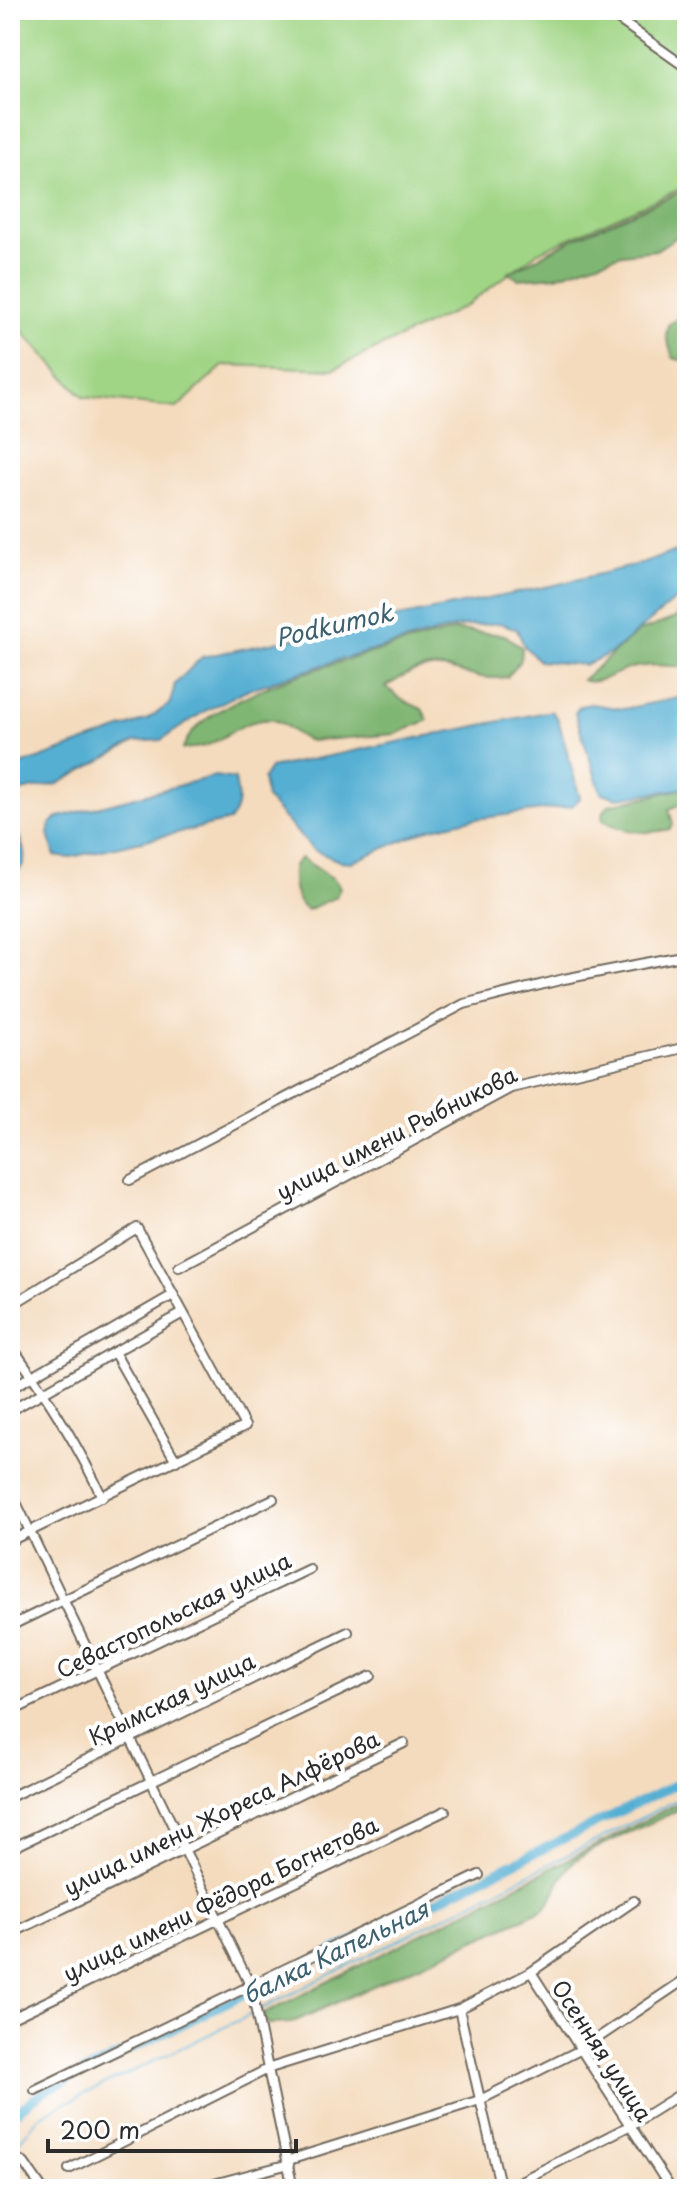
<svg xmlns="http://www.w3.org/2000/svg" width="697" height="2199" viewBox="0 0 697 2199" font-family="'Playpen Sans',sans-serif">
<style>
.green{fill:#a1d586;stroke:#668058;stroke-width:2}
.forest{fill:#80b673;stroke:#56704f;stroke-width:2}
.water{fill:#55afd3;stroke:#406d7f;stroke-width:2}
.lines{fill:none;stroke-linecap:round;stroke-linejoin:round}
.stream{stroke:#55afd3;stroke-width:2}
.canal{stroke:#55afd3;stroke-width:9}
.street-casing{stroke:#71695e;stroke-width:12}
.street{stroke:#fff;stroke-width:8}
.labels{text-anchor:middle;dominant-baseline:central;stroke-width:8;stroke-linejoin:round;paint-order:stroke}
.street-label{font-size:22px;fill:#2b2b2b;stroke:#fff}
.water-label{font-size:24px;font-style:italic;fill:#3c606e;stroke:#fff}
</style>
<rect width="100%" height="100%" fill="#fff"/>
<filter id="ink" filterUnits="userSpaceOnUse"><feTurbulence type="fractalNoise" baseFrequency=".0125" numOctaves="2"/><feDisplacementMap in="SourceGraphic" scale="16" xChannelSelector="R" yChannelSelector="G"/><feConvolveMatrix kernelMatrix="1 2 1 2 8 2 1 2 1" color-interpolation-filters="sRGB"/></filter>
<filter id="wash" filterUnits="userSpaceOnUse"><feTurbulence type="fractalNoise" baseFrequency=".006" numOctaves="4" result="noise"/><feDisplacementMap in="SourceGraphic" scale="32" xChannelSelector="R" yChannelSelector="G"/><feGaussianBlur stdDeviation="1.8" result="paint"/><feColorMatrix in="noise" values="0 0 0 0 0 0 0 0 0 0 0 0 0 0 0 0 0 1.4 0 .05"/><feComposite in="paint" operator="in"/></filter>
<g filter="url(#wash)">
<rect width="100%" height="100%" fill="#f4dbbe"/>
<!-- green -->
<path class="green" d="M10 10H687V186L538 252 466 306 334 369 224 365 177 408 83 397 10 318Z"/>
<!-- forest -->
<g class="forest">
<path d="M687 189V230L656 250 622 254 556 276 519 279 508 273 573 239Z"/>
<path d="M687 312V362L673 358 666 336 668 325Z"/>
<path d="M687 605V668C669 665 654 664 636 667 619 669 598 687 582 680L638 632 675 618Z"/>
<path d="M456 630 505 635 522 648 521 659 507 677C454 684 444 646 386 687L402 700 422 709 428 720 396 734 310 741C295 737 287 722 272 720 248 717 228 736 208 745 200 748 191 748 183 749 199 689 398 647 456 630Z"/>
<path d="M687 788V802L669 809 673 824 670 829C646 835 624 833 603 820L602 814 609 805Z"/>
<path d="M301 858 334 879 340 887 336 897 307 910C294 903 291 879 294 865Z"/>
<path d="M687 1799V1806C666 1817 585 1850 573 1862 559 1876 554 1899 544 1909L291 2023 268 2024 262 2015Z"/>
</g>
<!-- water -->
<g class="water">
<path d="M687 547V590L613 652 585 665 539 661 524 646 517 629 500 623 457 627 335 661 244 691 205 711 161 740 135 742 58 784 10 793V769L146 720 170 704 175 684 202 657 555 585 644 563Z"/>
<path d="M687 696V788L618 798 601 793 575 713 580 706 591 704 624 709Z"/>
<path d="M551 711 558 719 580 798 572 806 468 820 429 829 352 862 339 861 313 850 266 798 263 779 270 768Z"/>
<path d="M215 776 235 779C238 796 241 808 229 821L67 858 55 856 49 835 50 824 59 817Z"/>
<path d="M10 832 19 836C26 853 29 867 10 877Z"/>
</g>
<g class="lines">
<!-- stream -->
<g class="stream">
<path d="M259 2010 687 1795"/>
<path d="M12 2150 41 2115 254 2013"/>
</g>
<!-- canal -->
<path class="canal" d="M10 2116 45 2091 687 1779"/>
</g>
</g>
<g filter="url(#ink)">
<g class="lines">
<!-- street casing -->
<g class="street-casing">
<g id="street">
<path d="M605 10 687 68"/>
<path d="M130 1180 464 1004 564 979 687 955"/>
<path d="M179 1267 511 1088 687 1047"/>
<path d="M10 1306 137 1228 245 1426 10 1541"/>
<path d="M10 1344C45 1393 77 1442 102 1497"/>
<path d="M114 1352 176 1461"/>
<path d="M10 1389 173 1295"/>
<path d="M10 1411 183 1313"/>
<path d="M10 1490 251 1987 293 2189"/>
<path d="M10 1626 273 1499"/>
<path d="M10 1712 309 1569"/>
<path d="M10 1797 348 1632"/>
<path d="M10 1849 371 1676"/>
<path d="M10 1934 404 1743"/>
<path d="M531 1972 671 2189"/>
<path d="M459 2009 501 2189"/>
<path d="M10 2019 445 1811"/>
<path d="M35 2090 479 1875"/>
<path d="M10 2154 24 2163 42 2189"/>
<path d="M289 2160 480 2100 580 2050 687 1978"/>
<path d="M69 2169 270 2068 459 2009 531 1972 634 1901"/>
<path d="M195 2189 289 2164"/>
<path d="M505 2189 631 2125 687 2090"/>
</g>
</g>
<!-- street -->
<use href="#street" class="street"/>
</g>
</g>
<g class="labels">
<!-- street labels -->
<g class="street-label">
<text transform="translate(396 1132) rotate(-27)">улица имени Рыбникова</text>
<text transform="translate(173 1614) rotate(-26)">Севастопольская улица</text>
<text transform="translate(171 1698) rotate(-26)">Крымская улица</text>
<text transform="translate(221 1812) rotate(-26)">улица имени Жореса Алфёрова</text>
<text transform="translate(220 1898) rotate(-26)">улица имени Фёдора Богнетова</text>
<text transform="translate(603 2050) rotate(57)">Осенняя улица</text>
</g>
<!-- water labels -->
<g class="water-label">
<text transform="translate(334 624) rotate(-13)">Podkumok</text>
<text transform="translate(335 1951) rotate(-26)">балка Капельная</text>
</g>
</g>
<!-- margin -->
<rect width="697" height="2199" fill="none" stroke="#fff" stroke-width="40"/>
<!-- scale -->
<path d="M48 2139v12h248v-12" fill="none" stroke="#2b2b2b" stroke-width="4"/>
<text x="60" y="2139" font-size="24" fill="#2b2b2b" stroke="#ffffff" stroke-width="6" paint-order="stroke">200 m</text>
</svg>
